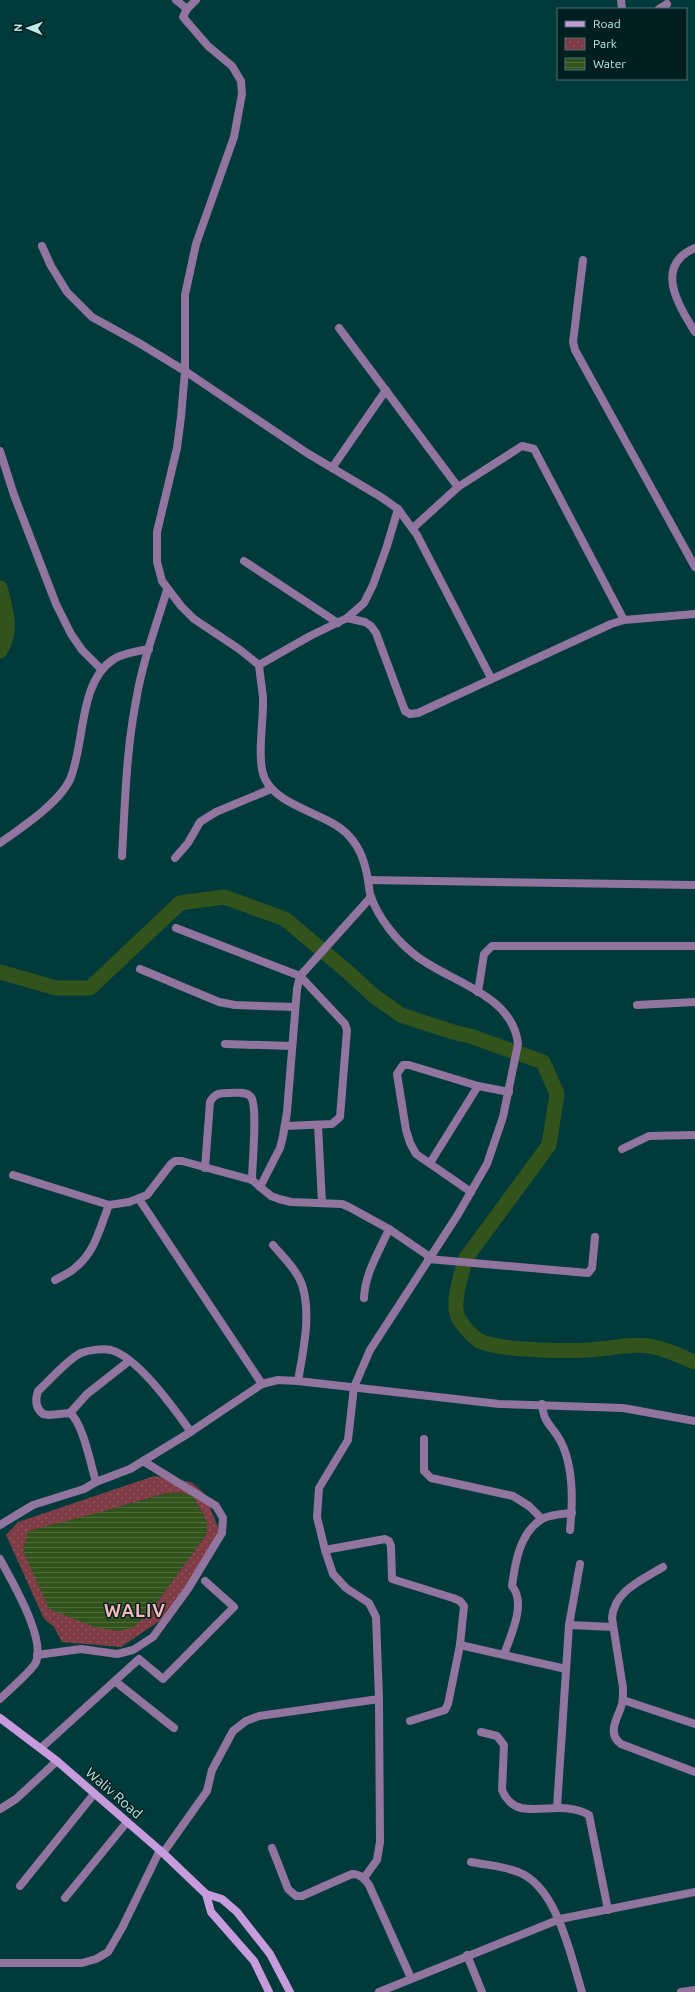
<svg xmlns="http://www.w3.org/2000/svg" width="695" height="1992" viewBox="0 0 695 1992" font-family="Ubuntu,sans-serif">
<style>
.park{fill:url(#park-dots);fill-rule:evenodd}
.water{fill:url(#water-rules)}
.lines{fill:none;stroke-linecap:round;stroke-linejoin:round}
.river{stroke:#33531d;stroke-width:15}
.minor{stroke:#91759e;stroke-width:8}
.tertiary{stroke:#91759e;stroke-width:8}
.secondary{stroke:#c79bdc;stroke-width:8}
.labels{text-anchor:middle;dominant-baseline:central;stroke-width:3;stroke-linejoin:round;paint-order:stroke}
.street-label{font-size:14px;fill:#beeae9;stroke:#011f1f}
.district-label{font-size:18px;font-weight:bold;letter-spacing:1px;fill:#fdb8bc;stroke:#011f1f}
</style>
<defs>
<pattern id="park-dots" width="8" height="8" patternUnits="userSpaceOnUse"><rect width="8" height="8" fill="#7f3c44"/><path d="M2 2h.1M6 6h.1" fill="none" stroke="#8f585f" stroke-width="1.8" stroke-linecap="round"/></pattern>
<pattern id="water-rules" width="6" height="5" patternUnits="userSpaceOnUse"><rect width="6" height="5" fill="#33531d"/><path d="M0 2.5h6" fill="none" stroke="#4f6c3e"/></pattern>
</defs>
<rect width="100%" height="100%" fill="#003a3a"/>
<!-- park -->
<path class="park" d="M154 1476 191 1482 204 1493 220 1532 198 1569 161 1620 121 1647 62 1642 54 1627 44 1619 6 1535 18 1522ZM167 1493 193 1496 207 1522V1533L147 1616 108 1510Z"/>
<!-- water -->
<path class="water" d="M167 1493H182L193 1496 207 1522V1533L147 1616 132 1628 119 1631 94 1627 49 1609 23 1551 28 1531 108 1510Z"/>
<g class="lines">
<!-- river -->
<g class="river">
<path d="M0 588C6 611 13 630 0 651"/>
<path d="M0 972 56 988H90L180 903 224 897 285 919 349 973 374 996 401 1015 453 1032 470 1036 543 1062 557 1094 549 1145 466 1258C462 1272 451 1303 458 1317 462 1325 471 1335 478 1340 496 1351 575 1352 598 1349 615 1348 632 1343 649 1346 664 1348 680 1356 695 1362"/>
</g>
<!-- minor -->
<g class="minor">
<path d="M176 0 187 9"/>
<path d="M621 0 622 9"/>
<path d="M659 9 667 4"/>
<path d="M42 246 51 266 67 292 92 317 139 343 185 371 307 453 381 497 398 509 387 546 373 585 364 603 347 618"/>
<path d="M695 248C653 266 679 306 695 332"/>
<path d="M583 260 573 342 575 350 695 567"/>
<path d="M339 328 458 487 413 528"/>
<path d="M0 451 14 495 56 604 71 634 82 650 101 669"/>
<path d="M332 468 386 390"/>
<path d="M458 487 522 446 534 449 624 620"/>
<path d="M398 509 417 535 491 678"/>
<path d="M244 561 338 623"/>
<path d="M259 665 310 636 347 618 365 622 371 626 376 633 405 711 410 714 418 713 611 624 624 620 695 614"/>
<path d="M0 843C21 828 62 801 71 777 85 741 79 681 114 659 123 653 139 651 149 649"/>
<path d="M122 856C125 804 126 752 136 701 142 663 156 626 167 590"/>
<path d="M175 858 188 843 200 822 216 812 271 789"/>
<path d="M368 880 695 885"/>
<path d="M176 928 300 976 345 1024 347 1030 340 1117 332 1124 285 1126"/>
<path d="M140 969 219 1002 235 1005 295 1007"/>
<path d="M478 992 484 954 492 946H695"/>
<path d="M637 1005 695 1002"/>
<path d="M225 1044 292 1046"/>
<path d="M318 1125 322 1203"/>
<path d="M622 1149 649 1136 695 1135"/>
<path d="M430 1163 478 1086"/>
<path d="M205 1168 210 1102C215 1093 220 1093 230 1093 237 1093 246 1091 251 1097 258 1106 252 1166 252 1180"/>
<path d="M13 1175 109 1205 129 1202 147 1195 171 1164 175 1161H182L252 1180 271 1196 279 1199 291 1202 342 1204 349 1207 389 1229 430 1257"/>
<path d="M260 1187 280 1148 283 1136 287 1112 297 989 300 976 371 897"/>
<path d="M471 1192 416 1154 410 1143 406 1130 397 1074 403 1065H409L478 1086 509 1092"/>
<path d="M139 1199 262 1384"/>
<path d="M273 1245C284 1258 299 1272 303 1288 311 1318 303 1351 298 1381"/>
<path d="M428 1259 588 1273 592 1268 595 1237"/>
<path d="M55 1280C62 1276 70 1273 76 1267 95 1252 100 1227 109 1205"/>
<path d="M364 1298C365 1273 379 1252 389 1229"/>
<path d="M542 1404C544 1426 553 1425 561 1442 574 1468 573 1502 570 1530"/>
<path d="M70 1413 87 1394 129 1361"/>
<path d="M424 1439V1471L431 1478 513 1496 529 1506 542 1519"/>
<path d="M96 1482C91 1466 83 1423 70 1413L49 1415 43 1414C35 1408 35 1400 38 1391 49 1381 69 1358 81 1353 89 1350 103 1348 111 1350 139 1358 174 1409 191 1432"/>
<path d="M325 1550 385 1539 389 1541 391 1546 392 1579 453 1598 460 1601 464 1606 460 1645 448 1704 445 1710 410 1721"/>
<path d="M0 1559C11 1580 48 1641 35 1664 28 1674 9 1690 0 1699"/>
<path d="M663 1567C642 1580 614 1591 612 1618L623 1688C623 1694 623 1699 622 1704 618 1718 606 1733 621 1744L695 1772"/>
<path d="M569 1625 613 1627"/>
<path d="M460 1645 566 1669"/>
<path d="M37 1655 81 1649 117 1654 133 1650 153 1637 188 1589 222 1533 223 1518 216 1506 143 1461"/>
<path d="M504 1655C510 1636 527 1604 512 1586 515 1563 520 1532 542 1519 551 1514 562 1514 572 1513"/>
<path d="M116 1682 174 1728"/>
<path d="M623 1700 695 1724"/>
<path d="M481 1732 497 1736 504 1745 502 1790C505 1798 512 1806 521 1808 543 1812 567 1802 589 1815L608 1910"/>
<path d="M41 1748 139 1659 163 1679 234 1607 205 1581"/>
<path d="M557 1807 569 1625 580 1564"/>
<path d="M0 1809 16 1799 57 1761"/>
<path d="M272 1848 288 1889 296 1896H302L352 1874C360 1874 364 1878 369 1885L411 1978"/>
<path d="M163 1853 207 1791 212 1770 233 1731 246 1721 259 1716 379 1699 376 1617 369 1603 346 1588 333 1574 325 1550 317 1517 319 1488 348 1440 354 1387 370 1350 457 1216 487 1164 503 1117 518 1044C513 994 449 982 415 955 397 941 379 919 371 897 369 892 369 885 368 880 365 863 361 849 349 836 329 813 279 808 265 779 256 760 264 720 263 698 262 687 260 676 259 665L239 649 194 619 181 606 162 581 157 562V532L177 448 181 417 185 371V295L196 244 234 137 242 94 241 81 232 66 208 46 183 17 187 9 196 0"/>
<path d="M471 1862C486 1865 504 1866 518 1872 557 1886 571 1957 582 1992"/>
<path d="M364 1878 377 1860 380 1842 379 1699"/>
<path d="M20 1886 94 1794"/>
<path d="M65 1898 127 1822"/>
<path d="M467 1955 482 1992"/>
<path d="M0 1963H82L96 1959 108 1952 122 1928 160 1850"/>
<path d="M681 1992 695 1990"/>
</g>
<!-- tertiary -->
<g class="tertiary">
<path d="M0 1525 33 1505 84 1489 96 1482 130 1469 189 1433 262 1384 278 1380 298 1381 499 1404 623 1408 695 1421"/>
<path d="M379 1992 560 1919 695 1892"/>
</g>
<!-- secondary -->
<g class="secondary">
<path d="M0 1718 57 1761 163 1853 206 1894 222 1899 237 1912 270 1954 290 1992"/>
<path d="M206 1894 211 1912 254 1961 269 1992"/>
</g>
</g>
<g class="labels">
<!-- street labels -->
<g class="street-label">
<text transform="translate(114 1793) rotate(41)">Waliv Road</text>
</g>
<!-- district labels -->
<g class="district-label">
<text x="135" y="1610">WALIV</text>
</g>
</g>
<!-- legend -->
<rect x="557" y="8" width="130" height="72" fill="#011f1f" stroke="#4d7070"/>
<rect x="565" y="21" width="20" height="6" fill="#c79bdc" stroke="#4d7070"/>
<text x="593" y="28" font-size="12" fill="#beeae9">Road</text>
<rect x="565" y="38" width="20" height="12" fill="url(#park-dots)" stroke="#4d7070"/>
<text x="593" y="48" font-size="12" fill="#beeae9">Park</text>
<rect x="565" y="58" width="20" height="12" fill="url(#water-rules)" stroke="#4d7070"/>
<text x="593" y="68" font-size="12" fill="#beeae9">Water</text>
<!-- north arrow -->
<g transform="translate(28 28) rotate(272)" stroke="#011f1f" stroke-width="3" paint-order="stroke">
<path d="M0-3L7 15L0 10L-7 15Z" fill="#beeae9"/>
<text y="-6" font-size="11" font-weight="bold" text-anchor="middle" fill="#beeae9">N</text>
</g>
</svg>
